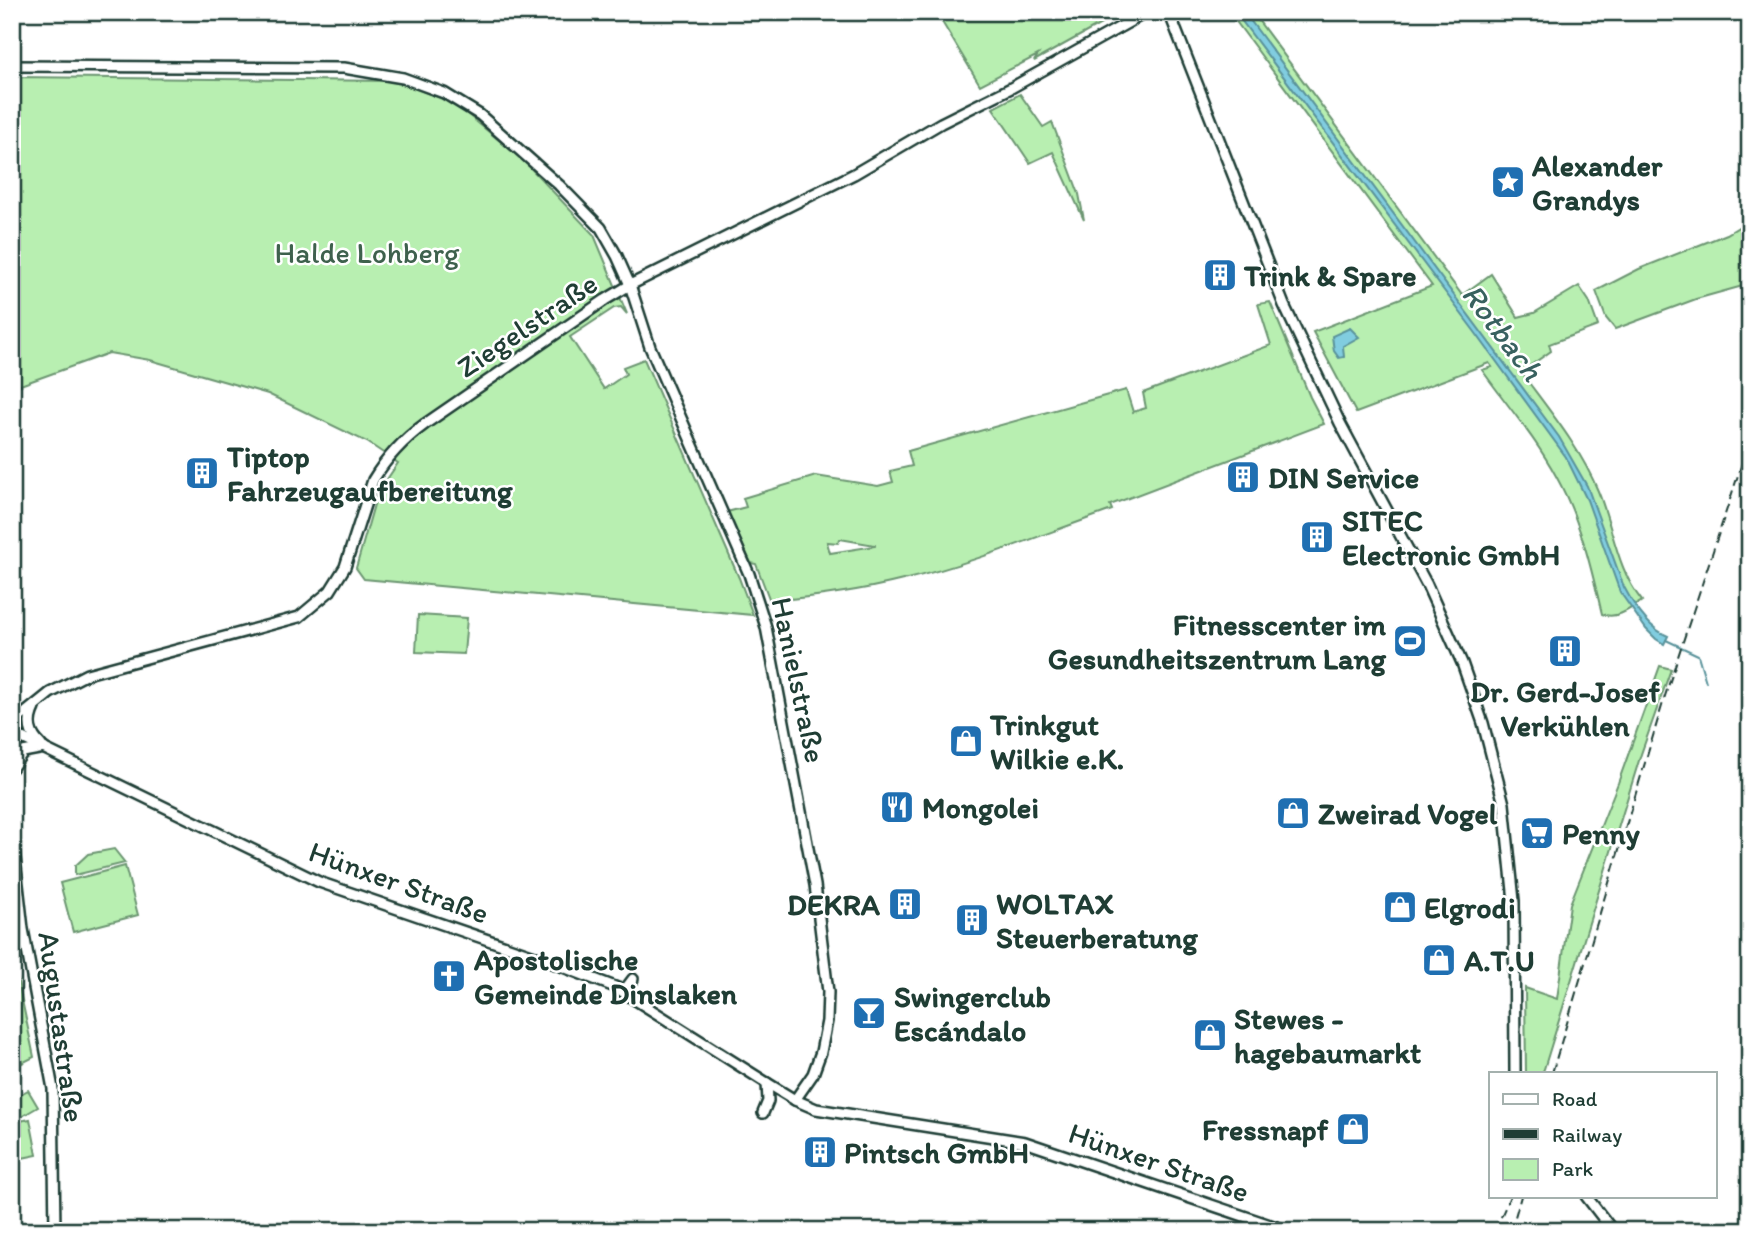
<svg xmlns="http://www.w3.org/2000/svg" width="1762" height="1243" viewBox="0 0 1762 1243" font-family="Itim,sans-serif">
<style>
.green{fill:#b8efb1;stroke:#6c9672;stroke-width:2;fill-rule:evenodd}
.water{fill:#81cde0;stroke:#5a939b;stroke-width:2}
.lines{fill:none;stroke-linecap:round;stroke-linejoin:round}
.stream{stroke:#5a939b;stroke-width:2}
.secondary-casing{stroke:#1f3d34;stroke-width:14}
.secondary{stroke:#fff;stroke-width:9}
.rail{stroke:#1f3d34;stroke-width:2;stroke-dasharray:10 5;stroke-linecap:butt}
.labels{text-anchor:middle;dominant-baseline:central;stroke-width:5;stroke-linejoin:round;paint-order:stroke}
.poi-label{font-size:30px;font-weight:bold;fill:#1f3d34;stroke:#fff;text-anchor:start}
.park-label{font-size:30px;fill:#3e614d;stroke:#fff}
.street-label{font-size:30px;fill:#1f3d34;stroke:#fff}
.water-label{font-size:32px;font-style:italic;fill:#38615f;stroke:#fff}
</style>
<rect width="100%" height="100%" fill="#fff"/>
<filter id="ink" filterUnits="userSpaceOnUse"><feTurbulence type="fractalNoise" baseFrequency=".0143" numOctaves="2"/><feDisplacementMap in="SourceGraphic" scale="14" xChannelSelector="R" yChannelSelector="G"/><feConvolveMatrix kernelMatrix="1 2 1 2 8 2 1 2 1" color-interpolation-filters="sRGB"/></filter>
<g filter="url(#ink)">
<!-- green -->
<g class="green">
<path d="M936 12H1094L1101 24 1034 61 1038 55 980 85Z"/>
<path d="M1229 12H1252L1462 295 1491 274 1518 317 1534 313 1579 286 1589 301 1598 326 1549 344 1551 351 1521 372C1548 409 1580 447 1598 491 1613 527 1617 570 1642 601 1630 609 1616 620 1602 614 1591 567 1580 519 1556 476 1536 439 1507 405 1482 370L1492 367 1489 363 1356 413 1313 332 1432 286Z"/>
<path d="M12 77 397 81 455 104 523 160 594 235 627 314 621 307 614 308 570 337 604 389 626 374 623 367 644 359 739 578 753 615 364 579 356 568 377 494 398 463 367 442 268 394 150 360 109 353 12 388Z"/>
<path d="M1020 94 1043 127 1052 122 1079 194 1084 220 1053 152 1030 163 993 108Z"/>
<path d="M1750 220V284L1696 299 1615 329 1606 318 1596 291 1639 269 1727 234Z"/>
<path d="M1270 302 1310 397 1324 424 1110 505 1112 510C1043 534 974 563 903 580 860 591 815 597 770 601L756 564 751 563 727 512 746 507 743 498 816 476 878 486 893 482 890 471 912 466 908 451 1126 390 1133 412 1146 408 1143 393 1271 345 1258 304ZM840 539 875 545V546L830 553 827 542 838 543Z"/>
<path d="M418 615 467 618 464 654 416 652Z"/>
<path d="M1660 666 1671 669 1641 754 1544 1069 1542 1073H1526L1525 988 1557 999 1570 904 1618 783Z"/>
<path d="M114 849 125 863 75 875V866L88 854Z"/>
<path d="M125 866 138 915 73 932 60 883Z"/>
<path d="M12 953 34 1057 22 1063 12 1020Z"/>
<path d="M28 1090 38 1107 12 1122V1099Z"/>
<path d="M30 1119 37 1155 22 1158 15 1122Z"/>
</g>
<!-- water -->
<g class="water">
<path d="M1235 12H1244L1559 437 1587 486 1624 587C1633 604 1649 629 1668 636L1664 644 1656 639 1646 629 1620 592 1587 500 1566 457 1475 332Z"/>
<path d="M1350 328 1359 337 1343 346 1344 357 1339 358 1334 351 1332 336Z"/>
</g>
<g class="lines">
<!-- stream -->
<path class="stream" d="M1666 640 1698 655 1706 682"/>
<!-- secondary casing -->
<g class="secondary-casing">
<g id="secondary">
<path d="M1169 12 1284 305 1340 423 1427 585 1462 663 1483 723 1504 804 1514 901 1515 1073"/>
<path d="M12 66 344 68 403 78 444 93 480 115 559 185 601 228 617 256 630 285 650 347 749 574 766 627 815 885 828 992 827 1021 821 1052 813 1074 795 1100"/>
<path d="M34 708C27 722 29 734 41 745"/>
<path d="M12 729 19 718 50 693 87 674 299 617 330 591 345 567 373 480C387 457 403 440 425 424L605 300 630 285 854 174 941 123 1011 88 1147 12"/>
<path d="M12 733 319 882 532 955 615 987 767 1083 795 1100 816 1109 1025 1142 1288 1231"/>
<path d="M12 768 23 752 44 748"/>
<path d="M12 831 23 929 53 1089 55 1231"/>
<path d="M620 989 627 987 633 979"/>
<path d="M763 1113 768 1101 767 1083"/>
<path d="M1586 1196 1613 1231"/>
</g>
</g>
<!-- secondary -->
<use href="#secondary" class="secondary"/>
<!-- rail -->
<g class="rail">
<path d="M1552 1073 1665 696 1750 439"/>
<path d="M1495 1231 1510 1196"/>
<path d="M1511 1231 1521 1196"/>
</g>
</g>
</g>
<!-- icons -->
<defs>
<g id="sight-square" transform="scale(1.75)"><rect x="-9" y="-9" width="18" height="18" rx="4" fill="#1f6fb2" stroke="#fff"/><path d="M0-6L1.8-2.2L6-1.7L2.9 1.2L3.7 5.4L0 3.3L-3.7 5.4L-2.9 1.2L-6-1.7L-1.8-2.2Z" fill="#fff"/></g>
<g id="building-square" transform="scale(1.75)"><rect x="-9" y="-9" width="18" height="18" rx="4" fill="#1f6fb2" stroke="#fff"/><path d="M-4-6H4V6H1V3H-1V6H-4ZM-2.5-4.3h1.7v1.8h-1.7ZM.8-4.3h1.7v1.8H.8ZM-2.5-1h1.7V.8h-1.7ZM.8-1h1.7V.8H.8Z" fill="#fff"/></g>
<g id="stadium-square" transform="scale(1.75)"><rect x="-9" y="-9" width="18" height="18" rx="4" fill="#1f6fb2" stroke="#fff"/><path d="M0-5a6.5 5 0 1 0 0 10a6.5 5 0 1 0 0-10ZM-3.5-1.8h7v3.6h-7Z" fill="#fff"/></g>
<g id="shop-square" transform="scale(1.75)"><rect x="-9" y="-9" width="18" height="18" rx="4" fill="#1f6fb2" stroke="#fff"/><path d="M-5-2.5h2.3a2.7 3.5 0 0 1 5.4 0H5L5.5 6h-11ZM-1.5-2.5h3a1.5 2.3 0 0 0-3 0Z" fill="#fff"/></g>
<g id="restaurant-square" transform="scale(1.75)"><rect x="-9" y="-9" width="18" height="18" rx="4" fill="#1f6fb2" stroke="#fff"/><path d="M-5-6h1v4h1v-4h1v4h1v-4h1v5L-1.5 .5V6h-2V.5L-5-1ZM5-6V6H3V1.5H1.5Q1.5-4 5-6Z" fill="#fff"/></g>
<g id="supermarket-square" transform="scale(1.75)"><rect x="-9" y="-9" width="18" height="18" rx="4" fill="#1f6fb2" stroke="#fff"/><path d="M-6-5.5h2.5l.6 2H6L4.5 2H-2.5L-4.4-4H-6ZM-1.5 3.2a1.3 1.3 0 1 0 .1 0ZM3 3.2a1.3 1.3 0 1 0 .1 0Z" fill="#fff"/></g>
<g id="church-square" transform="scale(1.75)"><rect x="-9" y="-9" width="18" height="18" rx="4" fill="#1f6fb2" stroke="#fff"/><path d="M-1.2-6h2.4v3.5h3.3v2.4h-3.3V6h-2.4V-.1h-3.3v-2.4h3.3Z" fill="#fff"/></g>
<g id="bar-square" transform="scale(1.75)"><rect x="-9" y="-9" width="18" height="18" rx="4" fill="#1f6fb2" stroke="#fff"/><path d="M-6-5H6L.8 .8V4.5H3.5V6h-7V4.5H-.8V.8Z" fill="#fff"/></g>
</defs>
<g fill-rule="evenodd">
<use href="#sight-square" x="1508" y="182"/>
<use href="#building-square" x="1220" y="275"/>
<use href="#building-square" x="202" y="473"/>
<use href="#building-square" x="1243" y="477"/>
<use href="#building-square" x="1317" y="537"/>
<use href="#stadium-square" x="1410" y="641"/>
<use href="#building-square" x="1565" y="651"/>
<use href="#shop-square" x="966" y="741"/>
<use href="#restaurant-square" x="897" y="807"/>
<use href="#shop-square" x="1293" y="813"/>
<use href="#supermarket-square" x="1537" y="833"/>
<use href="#building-square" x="905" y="904"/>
<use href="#shop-square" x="1400" y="907"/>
<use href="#building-square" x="972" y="920"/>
<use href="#shop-square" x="1439" y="960"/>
<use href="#church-square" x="449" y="976"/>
<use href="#bar-square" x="869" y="1013"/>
<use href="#shop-square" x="1210" y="1035"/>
<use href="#shop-square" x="1353" y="1129"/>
<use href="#building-square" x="820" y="1152"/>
</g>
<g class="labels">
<!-- poi labels -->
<g class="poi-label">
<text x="1532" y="165">Alexander<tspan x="1532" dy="34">Grandys</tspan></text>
<text x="1244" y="275">Trink &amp; Spare</text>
<text x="227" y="456">Tiptop<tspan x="227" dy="34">Fahrzeugaufbereitung</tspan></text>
<text x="1268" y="477">DIN Service</text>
<text x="1342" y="520">SITEC<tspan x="1342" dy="34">Electronic GmbH</tspan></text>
<text x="1386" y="624" text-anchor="end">Fitnesscenter im<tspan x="1386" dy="34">Gesundheitszentrum Lang</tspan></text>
<text x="1565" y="691" text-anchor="middle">Dr. Gerd-Josef<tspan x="1565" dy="34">Verkühlen</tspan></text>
<text x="990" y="724">Trinkgut<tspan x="990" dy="34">Wilkie e.K.</tspan></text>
<text x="922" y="807">Mongolei</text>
<text x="1318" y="813">Zweirad Vogel</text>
<text x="1562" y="833">Penny</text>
<text x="996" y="903">WOLTAX<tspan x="996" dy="34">Steuerberatung</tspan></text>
<text x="880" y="904" text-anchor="end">DEKRA</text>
<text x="1424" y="907">Elgrodi</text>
<text x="474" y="959">Apostolische<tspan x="474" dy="34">Gemeinde Dinslaken</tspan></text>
<text x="1464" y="960">A.T.U</text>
<text x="894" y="996">Swingerclub<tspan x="894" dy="34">Escándalo</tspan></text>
<text x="1234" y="1018">Stewes -<tspan x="1234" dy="34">hagebaumarkt</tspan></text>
<text x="1328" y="1129" text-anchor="end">Fressnapf</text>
<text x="844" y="1152">Pintsch GmbH</text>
</g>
<!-- park labels -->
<g class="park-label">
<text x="367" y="252">Halde Lohberg</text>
</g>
<!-- street labels -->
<g class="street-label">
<text transform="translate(527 325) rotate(-34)">Ziegelstraße</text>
<text transform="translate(799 680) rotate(78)">Hanielstraße</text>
<text transform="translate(399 882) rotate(20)">Hünxer Straße</text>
<text transform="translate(62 1027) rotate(82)">Augustastraße</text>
<text transform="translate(1159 1162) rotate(19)">Hünxer Straße</text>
</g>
<!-- water labels -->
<g class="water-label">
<text transform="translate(1503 332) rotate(53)">Rotbach</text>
</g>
</g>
<!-- margin -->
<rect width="1762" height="1243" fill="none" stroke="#fff" stroke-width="42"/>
<rect x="21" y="21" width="1720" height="1201" fill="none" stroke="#1f3d34" stroke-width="2.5" filter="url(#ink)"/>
<!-- legend -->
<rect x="1489" y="1072" width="228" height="126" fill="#ffffff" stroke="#a5b1ae" stroke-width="2"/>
<rect x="1503" y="1094" width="35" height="10" fill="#ffffff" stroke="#a5b1ae" stroke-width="2"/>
<text x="1552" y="1106" font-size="21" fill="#1f3d34">Road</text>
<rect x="1503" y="1129" width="35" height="10" fill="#1f3d34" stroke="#a5b1ae" stroke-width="2"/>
<text x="1552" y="1142" font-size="21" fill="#1f3d34">Railway</text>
<rect x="1503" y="1159" width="35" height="21" fill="#b8efb1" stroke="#a5b1ae" stroke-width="2"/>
<text x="1552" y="1176" font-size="21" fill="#1f3d34">Park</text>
</svg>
